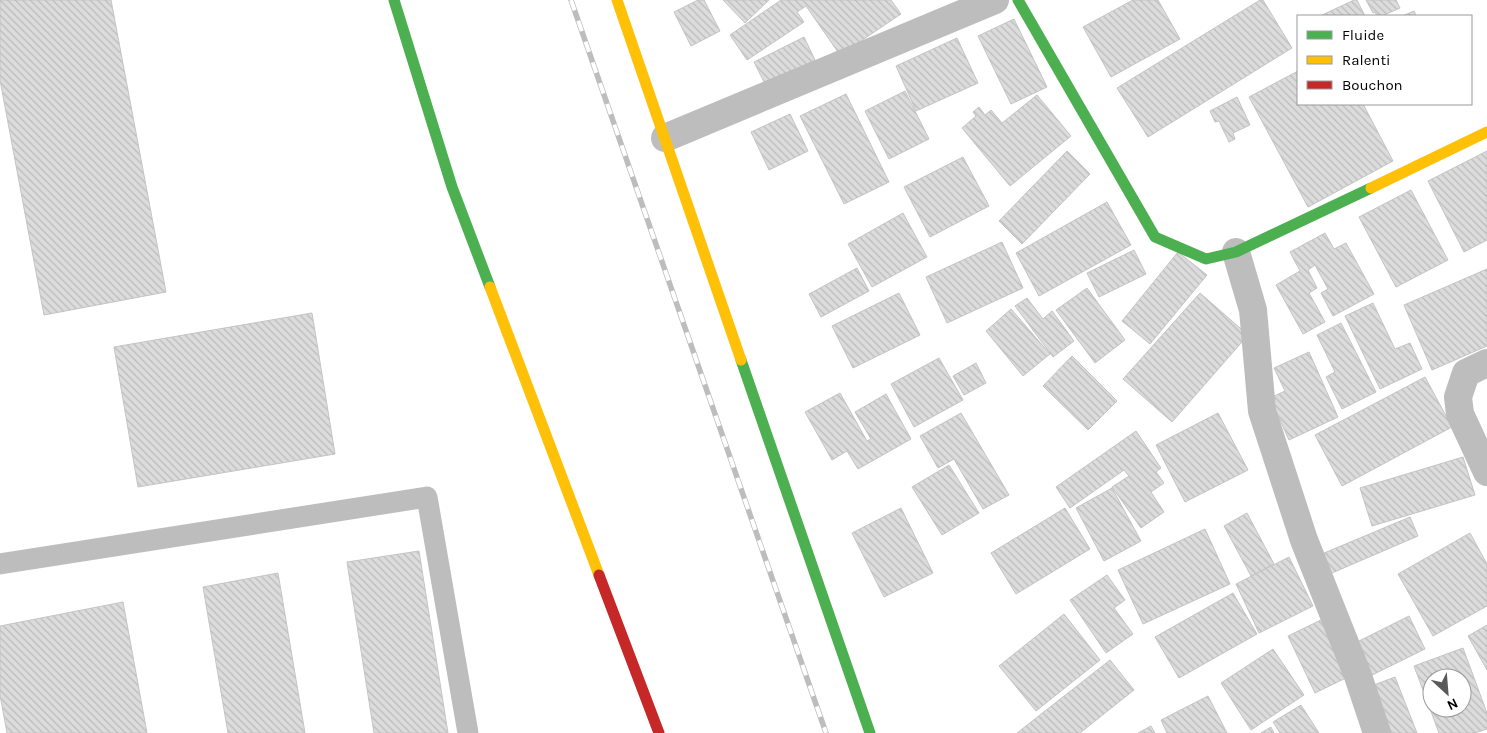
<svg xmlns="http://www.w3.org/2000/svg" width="1487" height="733" viewBox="0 0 1487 733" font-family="Karla,sans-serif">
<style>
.building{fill:url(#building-back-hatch);stroke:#c4c4c4;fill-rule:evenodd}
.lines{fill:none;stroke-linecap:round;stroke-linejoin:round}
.lane{stroke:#bdbdbd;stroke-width:21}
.street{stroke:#bdbdbd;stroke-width:28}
.fast{stroke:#4caf50;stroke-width:11}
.slow{stroke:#ffc107;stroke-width:11}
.jam{stroke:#c62828;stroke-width:11}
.rail-casing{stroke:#bdbdbd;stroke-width:5.5}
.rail{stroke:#fff;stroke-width:4;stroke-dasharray:11;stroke-linecap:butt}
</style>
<defs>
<pattern id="building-back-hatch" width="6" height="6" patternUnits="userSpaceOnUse" patternTransform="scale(1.25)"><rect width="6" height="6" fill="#dcdcdc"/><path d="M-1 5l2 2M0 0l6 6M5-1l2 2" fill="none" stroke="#bbb"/></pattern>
</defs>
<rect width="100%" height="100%" fill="#fff"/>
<!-- building -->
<g class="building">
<path d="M0 0H111L166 292 44 315 0 80Z"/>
<path d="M698 0H704L720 31 691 46 674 12Z"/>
<path d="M723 0H769L745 23Z"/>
<path d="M781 0H891L901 14 840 55 806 6 797 12 804 22 747 60 730 35Z"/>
<path d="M1133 0H1158L1180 39 1111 77 1083 27Z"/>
<path d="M1260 0H1263L1292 48 1148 137 1117 88Z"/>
<path d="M1354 0H1357L1365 16H1320Z"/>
<path d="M1366 0H1396L1400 8 1382 16H1377L1375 12 1373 13Z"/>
<path d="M1414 11 1416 16H1402Z"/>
<path d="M1014 19 1047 87 1011 104 978 36Z"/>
<path d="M804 37 815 60 765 84 754 62Z"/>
<path d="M957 38 978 83 916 111 896 66Z"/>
<path d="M1298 71V104H1363L1393 161 1308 207 1249 97Z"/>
<path d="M905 91 929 139 889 159 865 111Z"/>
<path d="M846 94 889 182 844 204 800 116Z"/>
<path d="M1037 95 1071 136 1010 186 962 128 976 116 973 112 979 107 985 115 991 110 1002 123Z"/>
<path d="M1237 97 1250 125 1233 133 1235 139 1229 142 1219 121 1215 122 1210 111Z"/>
<path d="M790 114 808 151 769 170 751 132Z"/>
<path d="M1067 151 1090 174 1022 244 999 221Z"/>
<path d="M1487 151V240L1464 252 1428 181Z"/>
<path d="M963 157 989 206 930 237 904 187Z"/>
<path d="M1411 190 1448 260 1396 287 1359 217Z"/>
<path d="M1107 202 1131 245 1039 296 1016 253Z"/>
<path d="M903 213 927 257 872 287 848 244Z"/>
<path d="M1325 233 1334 249 1346 243 1374 294 1333 316 1321 293 1328 289 1315 265 1308 270 1317 288 1309 293 1325 322 1303 334 1276 285 1300 271 1290 252Z"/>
<path d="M1002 242 1023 288 947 323 926 277Z"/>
<path d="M1134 250 1146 274 1099 297 1087 273Z"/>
<path d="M1178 252 1207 275 1150 344 1122 321Z"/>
<path d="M857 268 869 291 821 317 809 294Z"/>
<path d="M1487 269V346L1432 370 1404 305Z"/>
<path d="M1087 288 1125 340 1095 363 1056 310Z"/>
<path d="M899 293 920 335 853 368 832 326Z"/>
<path d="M1200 293 1248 335 1172 422 1123 379Z"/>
<path d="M1027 298 1043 319 1052 311 1074 341 1053 357 1015 306Z"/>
<path d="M1373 303 1395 349 1410 343 1422 369 1380 389 1345 316Z"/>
<path d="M1011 309 1050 354 1023 376 986 331Z"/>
<path d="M312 313 335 454 138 487 114 347Z"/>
<path d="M1341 323 1376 392 1342 409 1326 377 1335 372 1317 335Z"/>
<path d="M1309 352 1338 417 1289 440 1270 398 1285 391 1274 368Z"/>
<path d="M1072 356 1117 401 1088 430 1043 386Z"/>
<path d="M939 358 963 400 914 427 891 384Z"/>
<path d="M976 363 986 383 964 395 953 376Z"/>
<path d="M1425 377 1452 427 1342 486 1315 435Z"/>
<path d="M840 393 867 441 871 439 855 412 886 394 911 439 858 469 847 451 832 460 805 412Z"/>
<path d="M961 413 1009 495 983 509 954 459 938 468 920 436Z"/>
<path d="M1218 413 1248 470 1185 502 1156 445Z"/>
<path d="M1136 431 1161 468 1156 472 1164 483 1151 492 1164 512 1141 528 1112 487 1129 476 1124 470 1070 508 1056 487Z"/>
<path d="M1463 457 1475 495 1372 526 1360 488Z"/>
<path d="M949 465 979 513 942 535 912 487Z"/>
<path d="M1112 488 1141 541 1104 561 1076 508Z"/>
<path d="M901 508 933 573 884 597 852 533Z"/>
<path d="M1065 508 1090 549 1016 594 991 553Z"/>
<path d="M1247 513 1274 564 1251 576 1224 526Z"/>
<path d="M1410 517 1418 536 1325 576 1317 556Z"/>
<path d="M1205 529 1230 584 1143 624 1118 570Z"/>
<path d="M1470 533 1487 564V606L1433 636 1398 574Z"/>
<path d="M419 551 448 733H374L347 562Z"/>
<path d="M1289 557 1313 606 1259 633 1236 584Z"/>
<path d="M278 573 305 733H228L203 587Z"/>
<path d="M1107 575 1125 600 1114 608 1133 634 1106 653 1070 600Z"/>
<path d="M1233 593 1257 634 1179 678 1155 637Z"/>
<path d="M123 602 147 733H7L0 695V626Z"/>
<path d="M1064 614 1100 660 1036 711 999 666Z"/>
<path d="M1409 616 1425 649 1366 678 1351 645Z"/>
<path d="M1325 618 1352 675 1315 693 1288 636Z"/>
<path d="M1487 625V670L1468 636Z"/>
<path d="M1463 648 1487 713V729L1475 733H1439L1414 666ZM1432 678H1462V708H1432Z"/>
<path d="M1273 649 1304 695 1251 730 1221 683Z"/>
<path d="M1110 660 1134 690 1080 733H1017Z"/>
<path d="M1395 677 1417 733H1384L1366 688Z"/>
<path d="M1208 696 1227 733H1167L1161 720Z"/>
<path d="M1301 705 1319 733H1280L1273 722Z"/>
<path d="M1151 726 1155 733H1138Z"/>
<path d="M1271 727 1274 733H1261Z"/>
</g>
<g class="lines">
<!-- lane -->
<path class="lane" d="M0 564 427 497 468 733"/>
<!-- street -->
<g class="street">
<path d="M665 138 995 0"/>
<path d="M1236 252 1253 310 1262 411 1304 540 1358 676 1377 733"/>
<path d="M1487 363 1466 373 1458 397 1460 414 1487 472"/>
</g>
<!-- fast -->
<g class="fast">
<path d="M394 0 452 187 490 287"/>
<path d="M1018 0 1155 237 1206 259 1236 252 1371 188"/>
<path d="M741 360 870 733"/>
</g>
<!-- slow -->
<g class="slow">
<path d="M617 0 741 360"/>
<path d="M1371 188 1487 132"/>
<path d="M490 287 599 575"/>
</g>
<!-- jam -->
<path class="jam" d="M599 575 659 733"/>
<!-- rail casing -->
<g class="rail-casing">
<path id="rail" d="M571 0 826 733"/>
</g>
<!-- rail -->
<use href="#rail" class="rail"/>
</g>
<!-- legend -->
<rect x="1297" y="15" width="175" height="90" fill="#ffffff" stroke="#999999"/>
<rect x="1307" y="31" width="25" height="8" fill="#4caf50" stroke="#999999"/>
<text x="1342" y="40" font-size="15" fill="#000000">Fluide</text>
<rect x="1307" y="56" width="25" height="8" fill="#ffc107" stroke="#999999"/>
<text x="1342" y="65" font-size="15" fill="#000000">Ralenti</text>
<rect x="1307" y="81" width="25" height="8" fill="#c62828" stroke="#999999"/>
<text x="1342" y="90" font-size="15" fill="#000000">Bouchon</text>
<!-- north arrow -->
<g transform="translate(1447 693) rotate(154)"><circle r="24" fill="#ffffff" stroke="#999999"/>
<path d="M0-4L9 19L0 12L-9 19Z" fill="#595959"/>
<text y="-8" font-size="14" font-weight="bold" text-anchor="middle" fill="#000000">N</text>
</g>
</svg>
